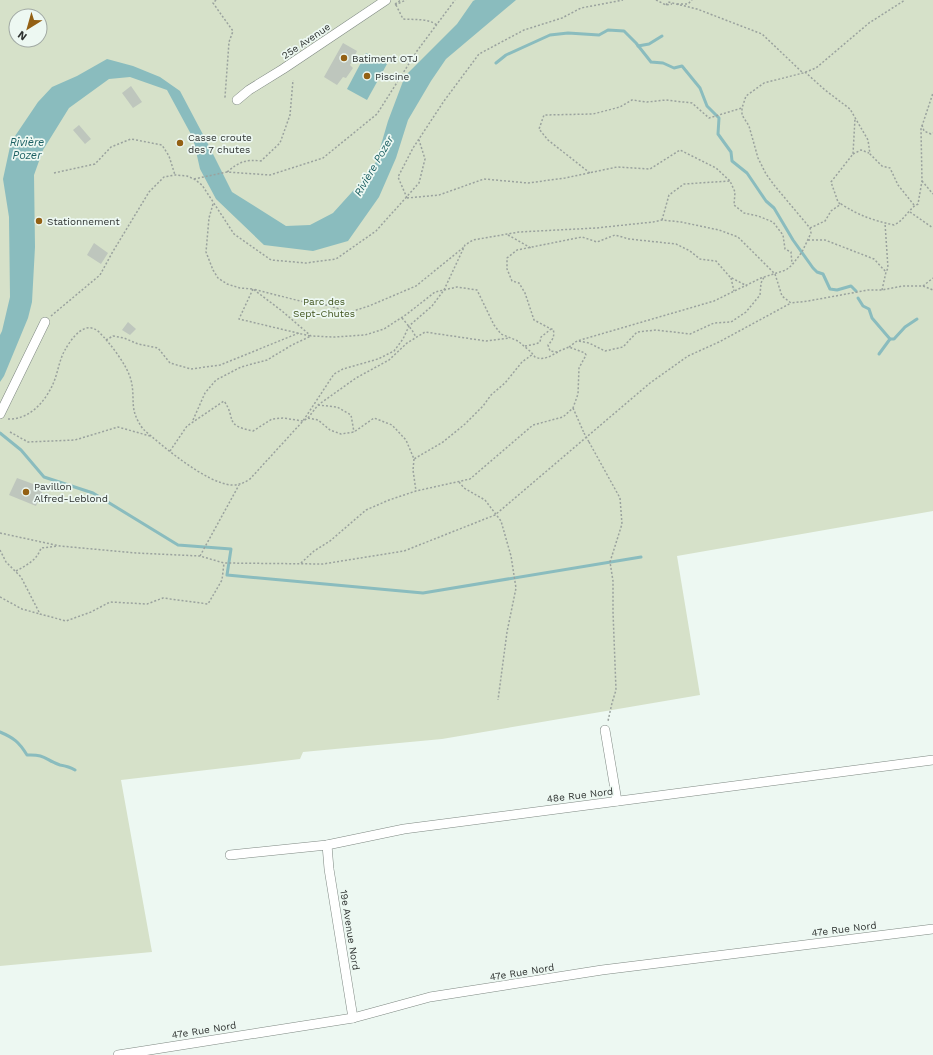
<svg xmlns="http://www.w3.org/2000/svg" width="933" height="1055" viewBox="0 0 933 1055" font-family="'Work Sans',sans-serif">
<style>
.green{fill:#d6e1c9;fill-rule:evenodd}
.water{fill:#8abcbe}
.lines{fill:none;stroke-linecap:round;stroke-linejoin:round}
.stream{stroke:#8abcbe;stroke-width:3}
.building{fill:#bec6bd}
.street-casing{stroke:#7e8882;stroke-width:10}
.path{stroke:#9aa29e;stroke-width:1.5;stroke-dasharray:2 2;stroke-linecap:butt}
.street{stroke:#fff;stroke-width:9}
.path-bridge{stroke:#9aa29e;stroke-width:1.5;stroke-dasharray:2 2;stroke-linecap:butt}
.poi-dot{fill:#936013;stroke:#edf8f2;stroke-width:1.5}
.labels{text-anchor:middle;dominant-baseline:central;stroke-width:3.5;stroke-linejoin:round;paint-order:stroke}
.street-label{font-size:10px;fill:#2e3230;stroke:#edf8f2}
.poi-label{font-size:10px;fill:#2e3230;stroke:#edf8f2;text-anchor:start}
.park-label{font-size:10px;fill:#41541e;stroke:#edf8f2}
.water-label{font-size:11px;font-style:italic;fill:#1b5f62;stroke:#edf8f2}
</style>
<rect width="100%" height="100%" fill="#edf8f2"/>
<!-- green -->
<path class="green" d="M0 0H933V511L677 556 700 695 442 739 303 752 300 759 121 780 152 952 0 966ZM16 16H40V40H16Z"/>
<!-- water -->
<g class="water">
<path d="M475 0H516L446 59 431 81 408 120 396 158 379 197 348 241 313 251 264 245 216 199 200 169 193 138 167 90 130 77 109 79 69 108 43 150 34 175 35 247 32 302 28 318 4 376 0 382V335L2 331 10 297 9 217 3 179 11 142 38 102 52 87 77 76 107 59 133 66 160 77 180 91 208 144 232 192 286 226 310 225 333 213 361 182 376 162 388 121 405 76 457 24 473 1Z"/>
<path d="M366 53 387 64 367 100 347 89Z"/>
</g>
<g class="lines">
<!-- stream -->
<g class="stream">
<path d="M638 46 649 44 662 36"/>
<path d="M496 63 506 55 550 35 568 33 599 35 608 30 624 31 636 43 651 62 663 63 674 68 682 66 700 88 707 106 719 118 718 134 731 152 732 161 747 173 766 201 774 208 793 240 813 268 817 272 823 274 830 289 837 290 851 286 856 291"/>
<path d="M858 298 863 306 869 309 872 318 890 339H894L905 327 917 319"/>
<path d="M879 354 890 339"/>
<path d="M0 433 21 450 44 477 93 493 178 545 231 549 227 575 423 593 641 557"/>
<path d="M0 732C14 738 19 742 27 755 46 754 45 760 60 765 66 766 70 767 75 770"/>
</g>
</g>
<!-- building -->
<g class="building">
<path d="M343 43 357 51 350 65 353 68 346 78 343 77 337 85 324 77Z"/>
<path d="M131 86 142 102 133 108 122 93Z"/>
<path d="M79 125 91 139 85 144 73 130Z"/>
<path d="M94 243 108 253 101 264 87 255Z"/>
<path d="M128 322 136 329 130 335 122 330Z"/>
<path d="M17 478 44 488 36 506 9 495Z"/>
</g>
<g class="lines">
<!-- street casing -->
<g class="street-casing">
<g id="street">
<path d="M237 100 249 90 283 69 386 0"/>
<path d="M0 414 45 322"/>
<path d="M605 730 617 801"/>
<path d="M327 845 329 869 353 1018"/>
<path d="M230 855 327 845 404 829 933 760"/>
<path d="M118 1055 353 1018 430 997 602 970 933 929"/>
</g>
</g>
<!-- path -->
<g class="path">
<path d="M216 0 213 3 233 31 229 42 225 97 223 96"/>
<path d="M656 0 666 5 672 4"/>
<path d="M395 4 401 0"/>
<path d="M677 4H688L692 0"/>
<path d="M395 5 406 0"/>
<path d="M396 5 403 19C415 20 427 18 437 25"/>
<path d="M666 5 668 2 697 9 762 34 803 73"/>
<path d="M805 72 825 90 850 109 868 140 870 154 882 166 890 168 898 185 914 205"/>
<path d="M922 125 924 131 931 134 933 133"/>
<path d="M853 154 861 150 869 153"/>
<path d="M227 172C239 162 246 159 261 161L280 143 290 115 293 80"/>
<path d="M54 173 95 164 111 147 131 139 162 145 169 156 175 175"/>
<path d="M590 173 548 140 539 129 544 115 593 114 620 107 632 100 647 102 666 100 692 103 709 118 742 108"/>
<path d="M194 179 227 172 270 175 323 158 377 114 417 51 455 0"/>
<path d="M922 181 933 194"/>
<path d="M407 198 439 195 484 179 528 183 565 178 617 167 650 169 680 150 716 168 730 181"/>
<path d="M407 198 398 177 413 148 444 101 479 54 524 30 562 18 581 8 623 0"/>
<path d="M213 204 209 218 206 252 213 270 218 278 227 284 240 288 253 289 282 311 311 336 334 337 365 335 384 329 407 314 435 292 457 287 477 290 494 325 501 334 518 341 531 352 535 357C544 361 550 356 558 352"/>
<path d="M840 204 838 202 831 182 853 154 855 118"/>
<path d="M910 212 933 228"/>
<path d="M662 220 669 195 684 184 730 181 735 192 734 205 744 213 758 216 773 222 783 235 785 249 791 252 792 264"/>
<path d="M810 228 825 221 831 211 841 204C860 216 872 220 894 225 905 220 909 208 918 204L922 181 921 129 933 93"/>
<path d="M508 235 531 248"/>
<path d="M808 240H825L874 259 886 272"/>
<path d="M731 278 734 291"/>
<path d="M923 286 933 278"/>
<path d="M882 290 886 272 888 268 885 223"/>
<path d="M51 316 100 275 112 253 149 192 164 177 175 175 187 176 194 179 202 185 234 234 271 260 306 263 336 259 376 231 419 183 425 159 419 140"/>
<path d="M402 318 412 330 416 337"/>
<path d="M310 336 239 319 253 289 300 301 326 305 350 312 369 306 416 286 464 247"/>
<path d="M106 340 113 336 124 338 138 344 158 348 170 363 191 369 220 365 299 333"/>
<path d="M579 341 589 343 605 351 623 347 637 332 656 330 690 334 714 323 731 322 746 312 760 295 761 283 764 277"/>
<path d="M525 346 536 344 540 342 541 337 551 329"/>
<path d="M569 347 577 341 714 301 761 278 786 270 792 265 802 252 811 233 810 228 774 185 766 174 758 158 749 126 742 115V108L746 96 764 83 803 73 816 68 869 23 905 0"/>
<path d="M318 405 337 407 351 415 354 432"/>
<path d="M573 408 584 433"/>
<path d="M308 418 318 405 356 378 389 360 407 343 425 332 486 341 509 338"/>
<path d="M8 419C29 420 45 402 53 384 58 373 59 360 65 350 71 339 85 319 99 332 110 343 127 365 131 380 136 401 128 408 143 429 161 445 207 484 232 485 239 485 244 483 250 479L303 421 334 374 343 369 378 359 394 351 403 339 409 326 432 306 444 290 465 245 473 240 519 232 596 228 653 222 662 220 681 222 719 230 738 237 775 274 782 296 791 303 808 301 841 295 868 290H882L903 286H923L933 290"/>
<path d="M193 420 205 393 216 380 241 367 267 360 292 345 311 336"/>
<path d="M10 432 28 442 75 440 118 427 150 436"/>
<path d="M589 442 620 498 622 524 610 562 613 581V612L616 690 612 703 608 721"/>
<path d="M170 451 187 426 224 401C237 419 223 425 253 431L272 419 283 418 303 421 308 418 318 420 330 430 341 434 354 432 374 418 392 425 406 440 414 459 443 442 465 424 483 406 491 395 505 383 522 362 533 354"/>
<path d="M414 459 413 470 416 491"/>
<path d="M459 482 464 488 485 500 501 521 511 556 516 588 507 632 498 700"/>
<path d="M0 533 60 546 136 553 200 556 224 563 323 564 404 551 495 515 650 383 688 356 719 342 791 303"/>
<path d="M0 550 6 562 21 577 40 614 66 621 91 612 110 602 147 604 163 598 208 604 222 580 224 563"/>
<path d="M200 556 239 485"/>
<path d="M301 563 314 551 330 541 366 510 389 500 416 491 470 479 533 425 563 417 573 408 578 394 579 368 586 355 585 353 569 347 557 352 550 351 548 345C553 340 555 335 553 329H551L534 320 525 293 519 283 512 281 507 269V258L517 250 582 237 597 242 615 235 629 239 676 244 690 251 700 259 716 261 730 277 747 286"/>
<path d="M16 571C27 565 37 560 41 548L58 546"/>
<path d="M0 597 22 609 40 614"/>
</g>
<!-- street -->
<use href="#street" class="street"/>
<!-- path-bridge -->
<path class="path-bridge" d="M584 433 589 442"/>
</g>
<!-- markers -->
<g class="poi-dot">
<circle cx="344" cy="58" r="4"/>
<circle cx="367" cy="76" r="4"/>
<circle cx="180" cy="143" r="4"/>
<circle cx="39" cy="221" r="4"/>
<circle cx="26" cy="492" r="4"/>
</g>
<g class="labels">
<!-- street labels -->
<g class="street-label">
<text transform="translate(306 41) rotate(-34)">25e Avenue</text>
<text transform="translate(580 795) rotate(-7)">48e Rue Nord</text>
<text transform="translate(844 929) rotate(-7)">47e Rue Nord</text>
<text transform="translate(350 930) rotate(81)">19e Avenue Nord</text>
<text transform="translate(522 972) rotate(-9)">47e Rue Nord</text>
<text transform="translate(204 1030) rotate(-9)">47e Rue Nord</text>
</g>
<!-- poi labels -->
<g class="poi-label">
<text x="352" y="58">Batiment OTJ</text>
<text x="375" y="76">Piscine</text>
<text x="188" y="137">Casse croute<tspan x="188" dy="12">des 7 chutes</tspan></text>
<text x="47" y="221">Stationnement</text>
<text x="34" y="486">Pavillon<tspan x="34" dy="12">Alfred-Leblond</tspan></text>
</g>
<!-- park labels -->
<g class="park-label">
<text x="324" y="301">Parc des<tspan x="324" dy="12">Sept-Chutes</tspan></text>
</g>
<!-- water labels -->
<g class="water-label">
<text x="27" y="142">Rivière<tspan x="27" dy="13">Pozer</tspan></text>
<text transform="translate(374 166) rotate(-60)">Rivière Pozer</text>
</g>
</g>
<!-- north arrow -->
<g transform="translate(28 28) rotate(217)"><circle r="19" fill="#edf8f2" stroke="#a1a9a4"/>
<path d="M0-3L7 15L0 10L-7 15Z" fill="#936013"/>
<text y="-6" font-size="11" font-weight="bold" text-anchor="middle" fill="#2e3230">N</text>
</g>
</svg>
